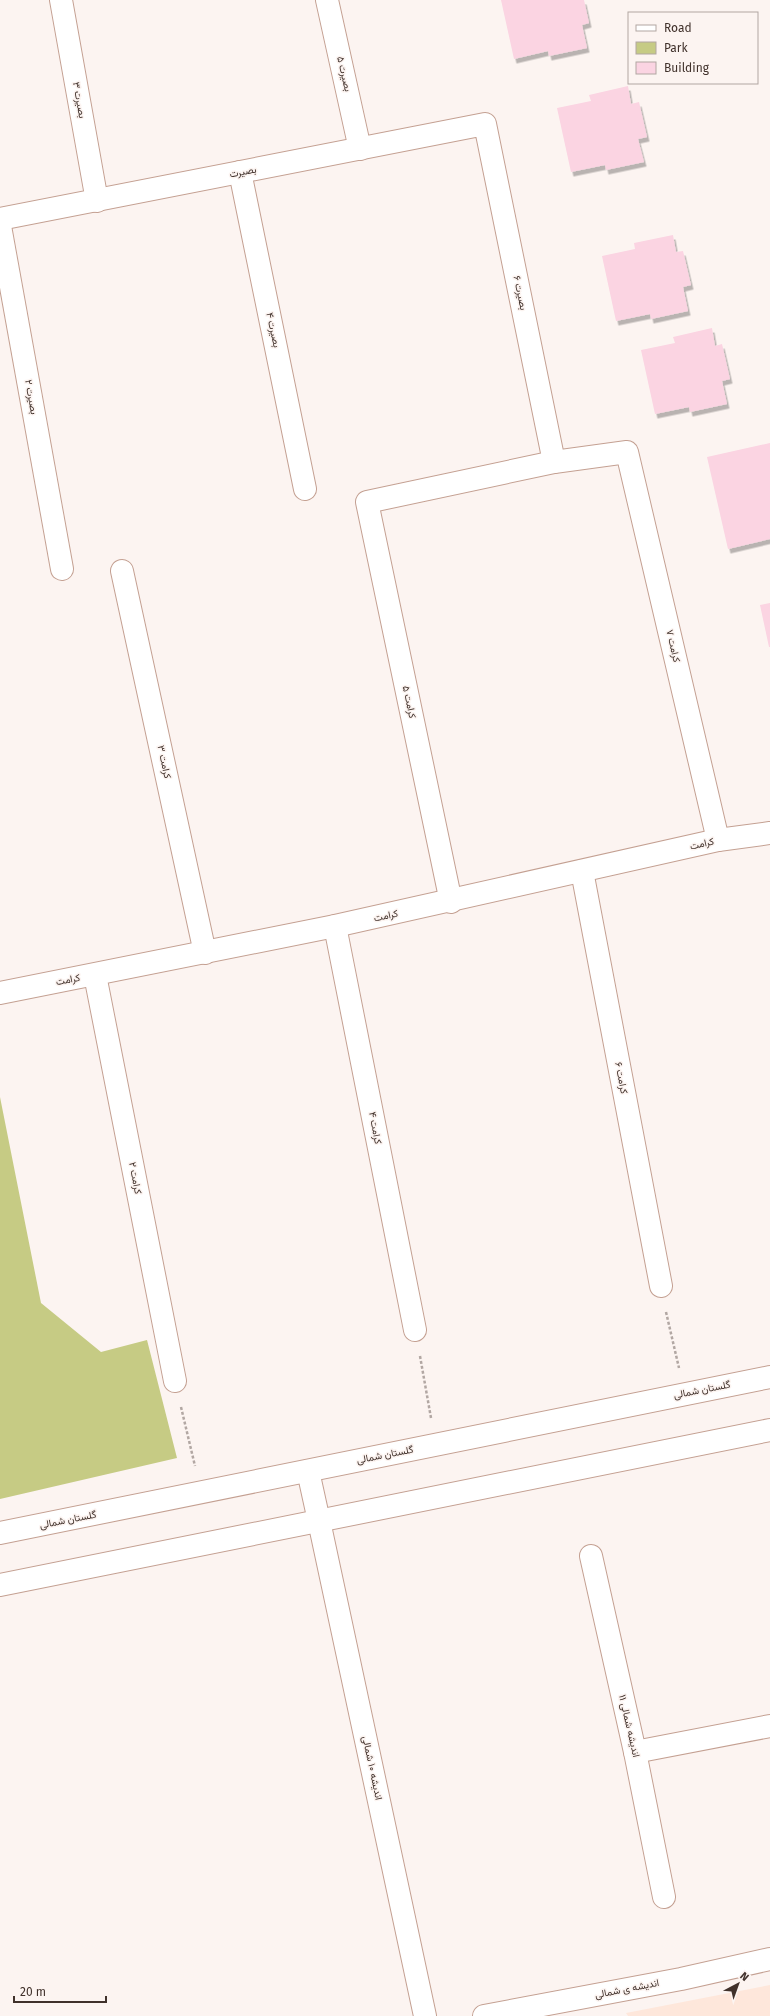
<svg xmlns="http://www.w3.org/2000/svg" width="770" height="2016" viewBox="0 0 770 2016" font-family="'Fira Sans',Vazirmatn,sans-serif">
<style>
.education{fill:#fee7db}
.green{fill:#c6cb84}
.building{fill:#fbd4e2;filter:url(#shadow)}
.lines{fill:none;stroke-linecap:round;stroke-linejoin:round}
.minor-casing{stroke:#c4a092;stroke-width:24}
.major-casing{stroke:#c4a092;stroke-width:24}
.path{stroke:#b2a7a3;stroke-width:2.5;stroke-dasharray:3 2;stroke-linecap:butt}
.minor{stroke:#fff;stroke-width:22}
.major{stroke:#fff;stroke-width:22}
.labels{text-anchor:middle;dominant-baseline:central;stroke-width:3;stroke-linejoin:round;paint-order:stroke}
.street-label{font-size:10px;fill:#40312b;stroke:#fcf4f1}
</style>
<defs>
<filter id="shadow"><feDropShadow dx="2.5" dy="4.5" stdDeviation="0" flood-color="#0004"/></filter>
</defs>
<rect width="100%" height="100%" fill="#fcf4f1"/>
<!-- education -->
<path class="education" d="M770 1985V2016H628L626 2013Z"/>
<!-- green -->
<path class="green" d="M0 1097 41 1303 101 1352 147 1340 177 1458 0 1499Z"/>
<!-- building -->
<g class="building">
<path d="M501 0H584L589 23 582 25 587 48 549 56 548 51 514 59Z"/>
<path d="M628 86 631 104 639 102 647 137 638 139 644 162 606 170 605 165 571 172 557 108 591 101 589 95Z"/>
<path d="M673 235 676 252 683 251 691 285 683 287 688 311 651 319 650 314 616 321 602 256 635 249 634 243Z"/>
<path d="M712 328 715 346 722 344 730 379 722 381 727 404 690 412 689 407 655 414 641 350 675 343 673 337Z"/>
<path d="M770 443V539L728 549 707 457Z"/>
<path d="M770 603V647H769L760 605Z"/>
</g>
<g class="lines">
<!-- minor casing -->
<g class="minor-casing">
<g id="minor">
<path d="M61 0 97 201"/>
<path d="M327 0 360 149"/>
<path d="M240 172 305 489"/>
<path d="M0 219 485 124 554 462"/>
<path d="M0 226 62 569"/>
<path d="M122 571 205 953"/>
<path d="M582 871 661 1286"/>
<path d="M451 902 367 502 554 462 627 452 718 840"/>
<path d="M335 926 415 1330"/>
<path d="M95 975 175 1381"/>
<path d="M0 993 335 926 718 840 770 833"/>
<path d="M319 1521 425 2016"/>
<path d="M591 1556 635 1752 664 1897"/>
<path d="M635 1752 770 1726"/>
<path d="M484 2016 681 1979 770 1959"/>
</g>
</g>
<!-- major casing -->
<g class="major-casing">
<g id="major">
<path d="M308 1471 319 1521"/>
<path d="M0 1533 770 1377"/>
<path d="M0 1585 770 1430"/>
</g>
</g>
<!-- path -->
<g class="path">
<path d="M666 1312 679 1368"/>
<path d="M420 1356 431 1418"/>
<path d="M181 1407 195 1466"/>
</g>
<!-- minor -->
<use href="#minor" class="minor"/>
<!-- major -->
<use href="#major" class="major"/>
</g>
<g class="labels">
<!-- street labels -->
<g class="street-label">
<text transform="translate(344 74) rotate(77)">بصیرت ۵</text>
<text transform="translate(79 100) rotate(80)">بصیرت ۳</text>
<text transform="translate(243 172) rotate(-11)">بصیرت</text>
<text transform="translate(520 293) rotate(78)">بصیرت ۶</text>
<text transform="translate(273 330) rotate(78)">بصیرت ۴</text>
<text transform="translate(31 397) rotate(80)">بصیرت ۲</text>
<text transform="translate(673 646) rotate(77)">کرامت ۷</text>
<text transform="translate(409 702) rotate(78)">کرامت ۵</text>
<text transform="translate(164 762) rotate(78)">کرامت ۳</text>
<text transform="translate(702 844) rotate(-13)">کرامت</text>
<text transform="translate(386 916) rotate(-12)">کرامت</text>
<text transform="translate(68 980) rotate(-11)">کرامت</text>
<text transform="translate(621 1078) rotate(79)">کرامت ۶</text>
<text transform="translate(375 1128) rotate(79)">کرامت ۴</text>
<text transform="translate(135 1178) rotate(79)">کرامت ۲</text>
<text transform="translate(702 1390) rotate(-11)">گلستان شمالی</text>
<text transform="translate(385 1455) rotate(-11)">گلستان شمالی</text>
<text transform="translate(68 1520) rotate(-11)">گلستان شمالی</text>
<text transform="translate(629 1726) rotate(77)">اندیشه شمالی ۱۱</text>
<text transform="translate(372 1768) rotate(78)">اندیشه ۱۰ شمالی</text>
<text transform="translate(627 1989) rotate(-11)">اندیشه ی شمالی</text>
</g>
</g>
<!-- legend -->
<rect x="628" y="12" width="130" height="72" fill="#fcf4f1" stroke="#b1a6a2"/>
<rect x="636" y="25" width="20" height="6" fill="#ffffff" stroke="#b1a6a2"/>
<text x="664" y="32" font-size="12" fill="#40312b">Road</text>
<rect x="636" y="42" width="20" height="12" fill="#c6cb84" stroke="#b1a6a2"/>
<text x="664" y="52" font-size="12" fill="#40312b">Park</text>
<rect x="636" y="62" width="20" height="12" fill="#fbd4e2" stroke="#b1a6a2"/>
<text x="664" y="72" font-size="12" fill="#40312b">Building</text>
<!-- north arrow -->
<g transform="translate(738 1984) rotate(41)" stroke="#fcf4f1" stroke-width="3" paint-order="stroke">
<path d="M0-3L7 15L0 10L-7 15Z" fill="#40312b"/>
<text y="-6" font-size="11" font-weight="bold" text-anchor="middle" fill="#40312b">N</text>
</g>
<!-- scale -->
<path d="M14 1996v6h92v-6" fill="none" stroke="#40312b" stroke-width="2"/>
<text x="20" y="1996" font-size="12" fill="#40312b" stroke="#fcf4f1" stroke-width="3" paint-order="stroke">20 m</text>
</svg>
